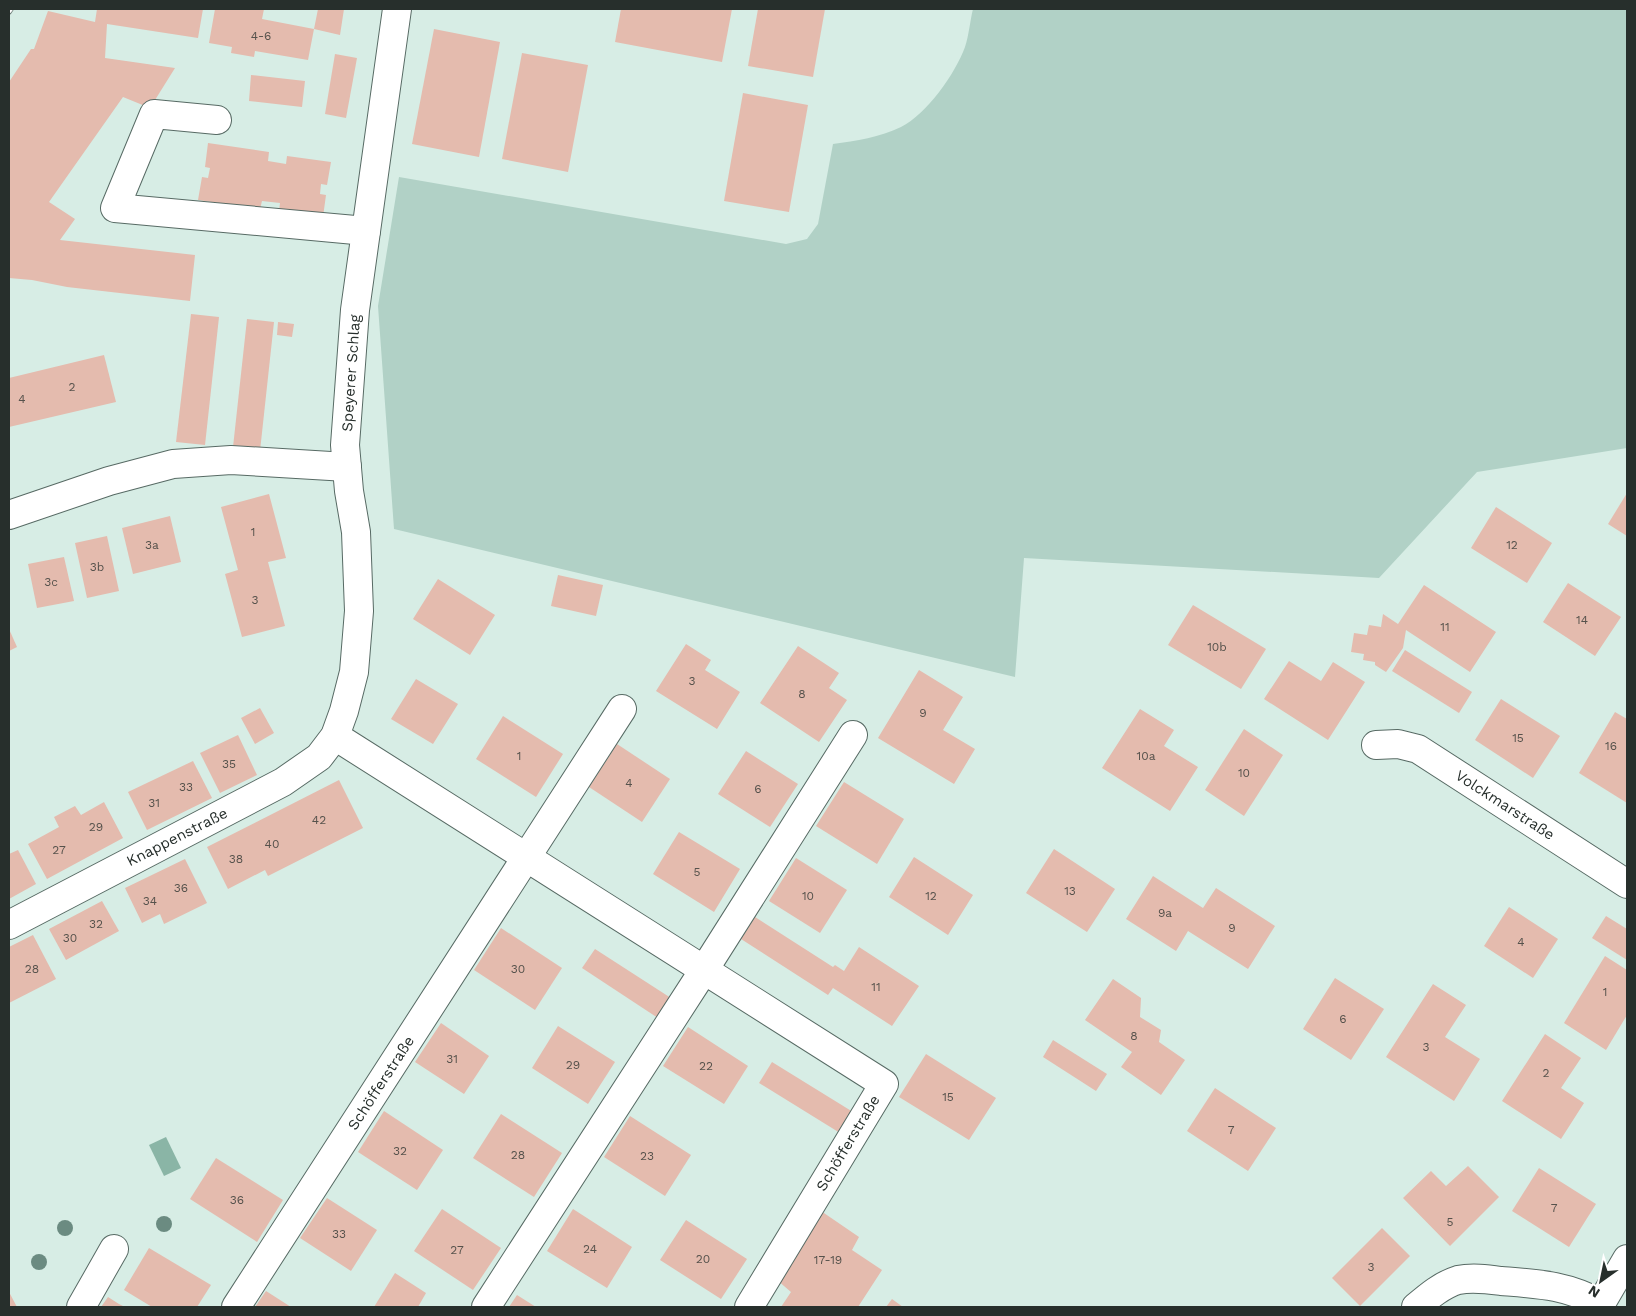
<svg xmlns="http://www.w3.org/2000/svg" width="1636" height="1316" viewBox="0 0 1636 1316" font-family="'Work Sans',sans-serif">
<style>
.green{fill:#b1d1c6}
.water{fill:#8ab5a6}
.building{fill:#e4bbae}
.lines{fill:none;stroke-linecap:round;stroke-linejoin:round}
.minor-casing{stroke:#576a64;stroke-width:30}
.minor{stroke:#fff;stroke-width:28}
.rail-casing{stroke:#717f7a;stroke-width:5.5}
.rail{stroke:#fff;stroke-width:4;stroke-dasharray:11;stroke-linecap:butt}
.tree{fill:#6b8b81}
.labels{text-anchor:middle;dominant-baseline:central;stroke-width:4;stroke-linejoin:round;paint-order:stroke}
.number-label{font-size:12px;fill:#56524c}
.street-label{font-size:15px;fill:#272f2c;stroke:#fff}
</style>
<rect width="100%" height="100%" fill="#d7ede5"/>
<!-- green -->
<path class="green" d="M973 9H1627V448L1477 472 1379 578 1024 558 1015 677 394 529 378 306 399 177 786 244 807 239 818 224 833 144C856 141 880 137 901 127 927 114 955 74 965 47 969 35 970 21 973 9Z"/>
<!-- water -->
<path class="water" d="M166 1137 181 1168 164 1176 149 1145Z"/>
<!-- building -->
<g class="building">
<path d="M97 9H203L198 38 107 24 105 58 175 68 150 108 123 97 49 202 75 219 60 240 195 255 190 301 67 287 32 280 9 278V82L31 49H34L48 11 95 22Z"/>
<path d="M215 9H264L262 19 314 29 318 9H344L340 35 314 29 308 60 255 51 254 57 231 53 232 47 209 43Z"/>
<path d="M621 9H732L722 62 615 42Z"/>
<path d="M758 9H825L813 77 748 66Z"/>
<path d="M434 29 500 42 479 157 412 144Z"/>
<path d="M522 53 588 65 568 172 502 159Z"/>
<path d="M335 54 357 58 346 118 325 114Z"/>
<path d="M251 75 305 81 302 107 249 101Z"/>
<path d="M743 93 808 105 789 212 724 201Z"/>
<path d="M208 143 269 152 268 161 286 164 287 156 331 162 327 185 321 184 320 194 326 195 323 217 279 211 280 203 262 201 260 209 198 200 202 177 208 178 210 168 205 167Z"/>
<path d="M191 314 219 317 205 445 176 442Z"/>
<path d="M247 319 274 322 260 451 233 447Z"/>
<path d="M278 322 294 324 292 337 277 335Z"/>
<path d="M104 355 116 402 9 427V378Z"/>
<path d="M1627 493V536L1608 524Z"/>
<path d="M269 494 286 558 268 562 285 626 242 637 225 574 238 570 221 507Z"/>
<path d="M1496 507 1552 543 1527 583 1471 548Z"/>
<path d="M170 516 181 562 133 574 122 528Z"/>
<path d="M107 536 119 591 87 598 75 543Z"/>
<path d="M64 557 74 601 37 608 28 564Z"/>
<path d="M558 575 603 585 596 616 551 606Z"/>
<path d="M438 579 495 615 470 655 413 619Z"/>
<path d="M1568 583 1621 617 1595 656 1543 622Z"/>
<path d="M1424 585 1496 632 1470 672 1406 630 1403 648 1386 672 1375 665V662L1363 660 1364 654 1351 652 1354 633 1367 635 1369 625 1381 627 1383 614 1398 624Z"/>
<path d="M1193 605 1266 649 1241 689 1168 645Z"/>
<path d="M9 629 17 647 9 651Z"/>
<path d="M686 644 711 660 705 670 740 692 717 729 656 691Z"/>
<path d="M798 646 839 673 829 688 847 700 819 742 760 703Z"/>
<path d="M1405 650 1472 692 1459 713 1392 671Z"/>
<path d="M1289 661 1321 681 1333 662 1365 682 1328 740 1264 699Z"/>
<path d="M919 670 963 697 943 730 975 749 954 784 878 738Z"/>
<path d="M416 679 458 704 433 744 391 719Z"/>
<path d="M1501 699 1560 736 1533 778 1475 740Z"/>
<path d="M260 708 274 733 255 744 241 718Z"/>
<path d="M1140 709 1174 730 1164 746 1198 767 1170 811 1102 768Z"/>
<path d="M1615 712 1627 719V803L1579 773Z"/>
<path d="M503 716 563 754 536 797 476 759Z"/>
<path d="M1244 729 1283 755 1244 816 1205 790Z"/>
<path d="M238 735 257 775 220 793 200 753Z"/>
<path d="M617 744 670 779 642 822 589 787Z"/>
<path d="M746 751 798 784 770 827 718 794Z"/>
<path d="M193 761 212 798 147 830 128 792Z"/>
<path d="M339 780 363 828 268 876 265 870 228 889 207 847Z"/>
<path d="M844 782 904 819 877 864 816 826Z"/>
<path d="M104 802 123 838 47 879 28 844 59 827 54 817 75 806 81 815Z"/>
<path d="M679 832 740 869 714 912 653 874Z"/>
<path d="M1054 849 1115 889 1087 932 1026 893Z"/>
<path d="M18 850 36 884 9 899V854Z"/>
<path d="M914 857 973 895 948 935 889 897Z"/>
<path d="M796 858 847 890 820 933 769 901Z"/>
<path d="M185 859 207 903 164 924 160 914 142 923 125 888Z"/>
<path d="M1153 876 1203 908 1216 888 1275 926 1248 969 1188 931 1176 951 1126 919Z"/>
<path d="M102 901 119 931 66 960 49 929Z"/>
<path d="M1509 907 1558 939 1533 978 1484 946Z"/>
<path d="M1606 916 1627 929V960L1592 938Z"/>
<path d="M755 917 833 967 835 965 844 971 859 947 919 986 892 1026 833 988 828 995 741 939Z"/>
<path d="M501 928 562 968 535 1010 474 970Z"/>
<path d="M33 935 56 979 9 1003V947Z"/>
<path d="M595 949 674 1000 661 1020 582 968Z"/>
<path d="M1605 956 1627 970V1015L1606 1050 1564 1023Z"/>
<path d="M1335 978 1384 1009 1351 1060 1303 1029Z"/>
<path d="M1113 979 1141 998 1140 1017 1161 1030 1159 1042 1185 1060 1161 1095 1121 1067 1132 1052 1085 1020Z"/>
<path d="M1433 984 1466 1005 1445 1037 1480 1059 1454 1101 1386 1057Z"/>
<path d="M441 1023 489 1056 464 1094 415 1062Z"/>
<path d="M558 1026 615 1062 588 1104 532 1068Z"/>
<path d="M688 1027 748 1066 724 1104 663 1066Z"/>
<path d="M1545 1034 1581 1058 1561 1088 1584 1103 1561 1139 1502 1101Z"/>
<path d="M1053 1040 1107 1074 1096 1091 1043 1057Z"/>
<path d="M926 1054 996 1098 969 1140 899 1097Z"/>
<path d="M772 1062 853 1112 840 1133 759 1083Z"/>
<path d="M1215 1088 1276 1128 1248 1171 1187 1131Z"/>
<path d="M384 1111 443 1150 417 1190 358 1152Z"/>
<path d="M501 1114 562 1153 534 1197 473 1158Z"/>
<path d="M630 1116 691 1155 665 1196 604 1157Z"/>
<path d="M216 1158 283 1200 257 1242 190 1199Z"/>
<path d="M1468 1166 1499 1197 1450 1246 1403 1198 1431 1171 1446 1186Z"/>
<path d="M1539 1168 1596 1204 1569 1247 1512 1211Z"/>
<path d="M327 1198 377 1230 351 1271 300 1238Z"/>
<path d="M442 1209 501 1248 473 1290 414 1251Z"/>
<path d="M573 1209 632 1247 607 1288 547 1251Z"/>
<path d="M821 1211 859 1237 852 1250 882 1270 858 1307H781L791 1292 777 1280Z"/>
<path d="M686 1220 747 1259 721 1299 660 1260Z"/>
<path d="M1382 1228 1410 1256 1360 1306 1332 1278Z"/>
<path d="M149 1248 211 1285 197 1307H152L124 1290Z"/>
<path d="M395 1273 426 1293 418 1307H374Z"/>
<path d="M266 1291 291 1307H255Z"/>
<path d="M9 1292 17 1307H9Z"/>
<path d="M517 1295 536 1307H509Z"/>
<path d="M108 1297 119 1304 125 1307H101Z"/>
<path d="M892 1299 903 1307H886Z"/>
</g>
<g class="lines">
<!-- minor casing -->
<g class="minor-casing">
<g id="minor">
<path d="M217 120 154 114 115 208 366 231"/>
<path d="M9 515 109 481 173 464 231 460 347 467"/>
<path d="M335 736 884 1084 749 1307"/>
<path d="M1376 745 1398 744 1418 749 1627 884"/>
<path d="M9 925 283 782 319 757 335 736 344 711 354 672 359 611 356 532 349 491 345 445 355 310 397 9"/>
<path d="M81 1307 114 1249"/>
<path d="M236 1307 622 709"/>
<path d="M486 1307 704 970 853 735"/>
<path d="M1416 1307C1429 1296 1442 1285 1458 1280 1472 1277 1487 1279 1501 1281 1539 1284 1567 1285 1601 1304"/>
<path d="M1599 1307 1627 1259"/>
</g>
</g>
<!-- minor -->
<use href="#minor" class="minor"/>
<!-- rail casing -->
<g class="rail-casing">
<path id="rail" d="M9 12 11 9"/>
</g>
<!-- rail -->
<use href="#rail" class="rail"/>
</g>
<!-- trees -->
<g class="tree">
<circle cx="164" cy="1224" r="8"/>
<circle cx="65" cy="1228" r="8"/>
<circle cx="39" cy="1262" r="8"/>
</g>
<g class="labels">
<!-- number labels -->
<g class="number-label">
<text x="261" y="36">4-6</text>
<text x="72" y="387">2</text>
<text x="22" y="399">4</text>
<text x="253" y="532">1</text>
<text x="152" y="545">3a</text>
<text x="1512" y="545">12</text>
<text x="97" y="567">3b</text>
<text x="51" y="582">3c</text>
<text x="255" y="600">3</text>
<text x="1582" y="620">14</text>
<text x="1445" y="627">11</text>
<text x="1217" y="647">10b</text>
<text x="692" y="681">3</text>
<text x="802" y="694">8</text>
<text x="923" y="713">9</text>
<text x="1518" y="738">15</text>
<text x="1611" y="746">16</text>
<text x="519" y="756">1</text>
<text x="1146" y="756">10a</text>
<text x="229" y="764">35</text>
<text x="1244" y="773">10</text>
<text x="629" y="783">4</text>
<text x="186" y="787">33</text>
<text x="758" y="789">6</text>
<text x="154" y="803">31</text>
<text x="319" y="820">42</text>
<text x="96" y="827">29</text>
<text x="272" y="844">40</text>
<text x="59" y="850">27</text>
<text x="236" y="859">38</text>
<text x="697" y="872">5</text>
<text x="181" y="888">36</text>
<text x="1070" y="891">13</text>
<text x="808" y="896">10</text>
<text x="931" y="896">12</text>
<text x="150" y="901">34</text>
<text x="1165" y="913">9a</text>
<text x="96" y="924">32</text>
<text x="1232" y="928">9</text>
<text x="70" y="938">30</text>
<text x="1521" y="942">4</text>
<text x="32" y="969">28</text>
<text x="518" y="969">30</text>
<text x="876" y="987">11</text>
<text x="1605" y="992">1</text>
<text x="1343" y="1019">6</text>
<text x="1134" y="1036">8</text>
<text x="1426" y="1047">3</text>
<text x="452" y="1059">31</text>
<text x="573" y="1065">29</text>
<text x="706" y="1066">22</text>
<text x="1546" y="1073">2</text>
<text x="948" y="1097">15</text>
<text x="1231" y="1130">7</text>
<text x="400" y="1151">32</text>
<text x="518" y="1155">28</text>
<text x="647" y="1156">23</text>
<text x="237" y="1200">36</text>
<text x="1554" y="1208">7</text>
<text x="1450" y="1222">5</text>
<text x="339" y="1234">33</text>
<text x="590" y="1249">24</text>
<text x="457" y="1250">27</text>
<text x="703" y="1259">20</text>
<text x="828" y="1260">17-19</text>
<text x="1371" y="1267">3</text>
</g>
<!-- street labels -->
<g class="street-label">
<text transform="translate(351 373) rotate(-86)">Speyerer Schlag</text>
<text transform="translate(1505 805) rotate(33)">Volckmarstraße</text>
<text transform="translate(177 837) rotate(-27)">Knappenstraße</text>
<text transform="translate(381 1083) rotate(-57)">Schöfferstraße</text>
<text transform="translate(848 1143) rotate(-59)">Schöfferstraße</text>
</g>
</g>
<!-- border -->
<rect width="1636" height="1316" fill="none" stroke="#272f2c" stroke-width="20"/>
<!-- north arrow -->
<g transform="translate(1601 1281) rotate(213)" stroke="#ffffff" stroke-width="4" paint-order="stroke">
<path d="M0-4L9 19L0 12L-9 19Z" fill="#272f2c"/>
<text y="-8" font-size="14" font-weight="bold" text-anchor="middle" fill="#272f2c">N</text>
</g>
</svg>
